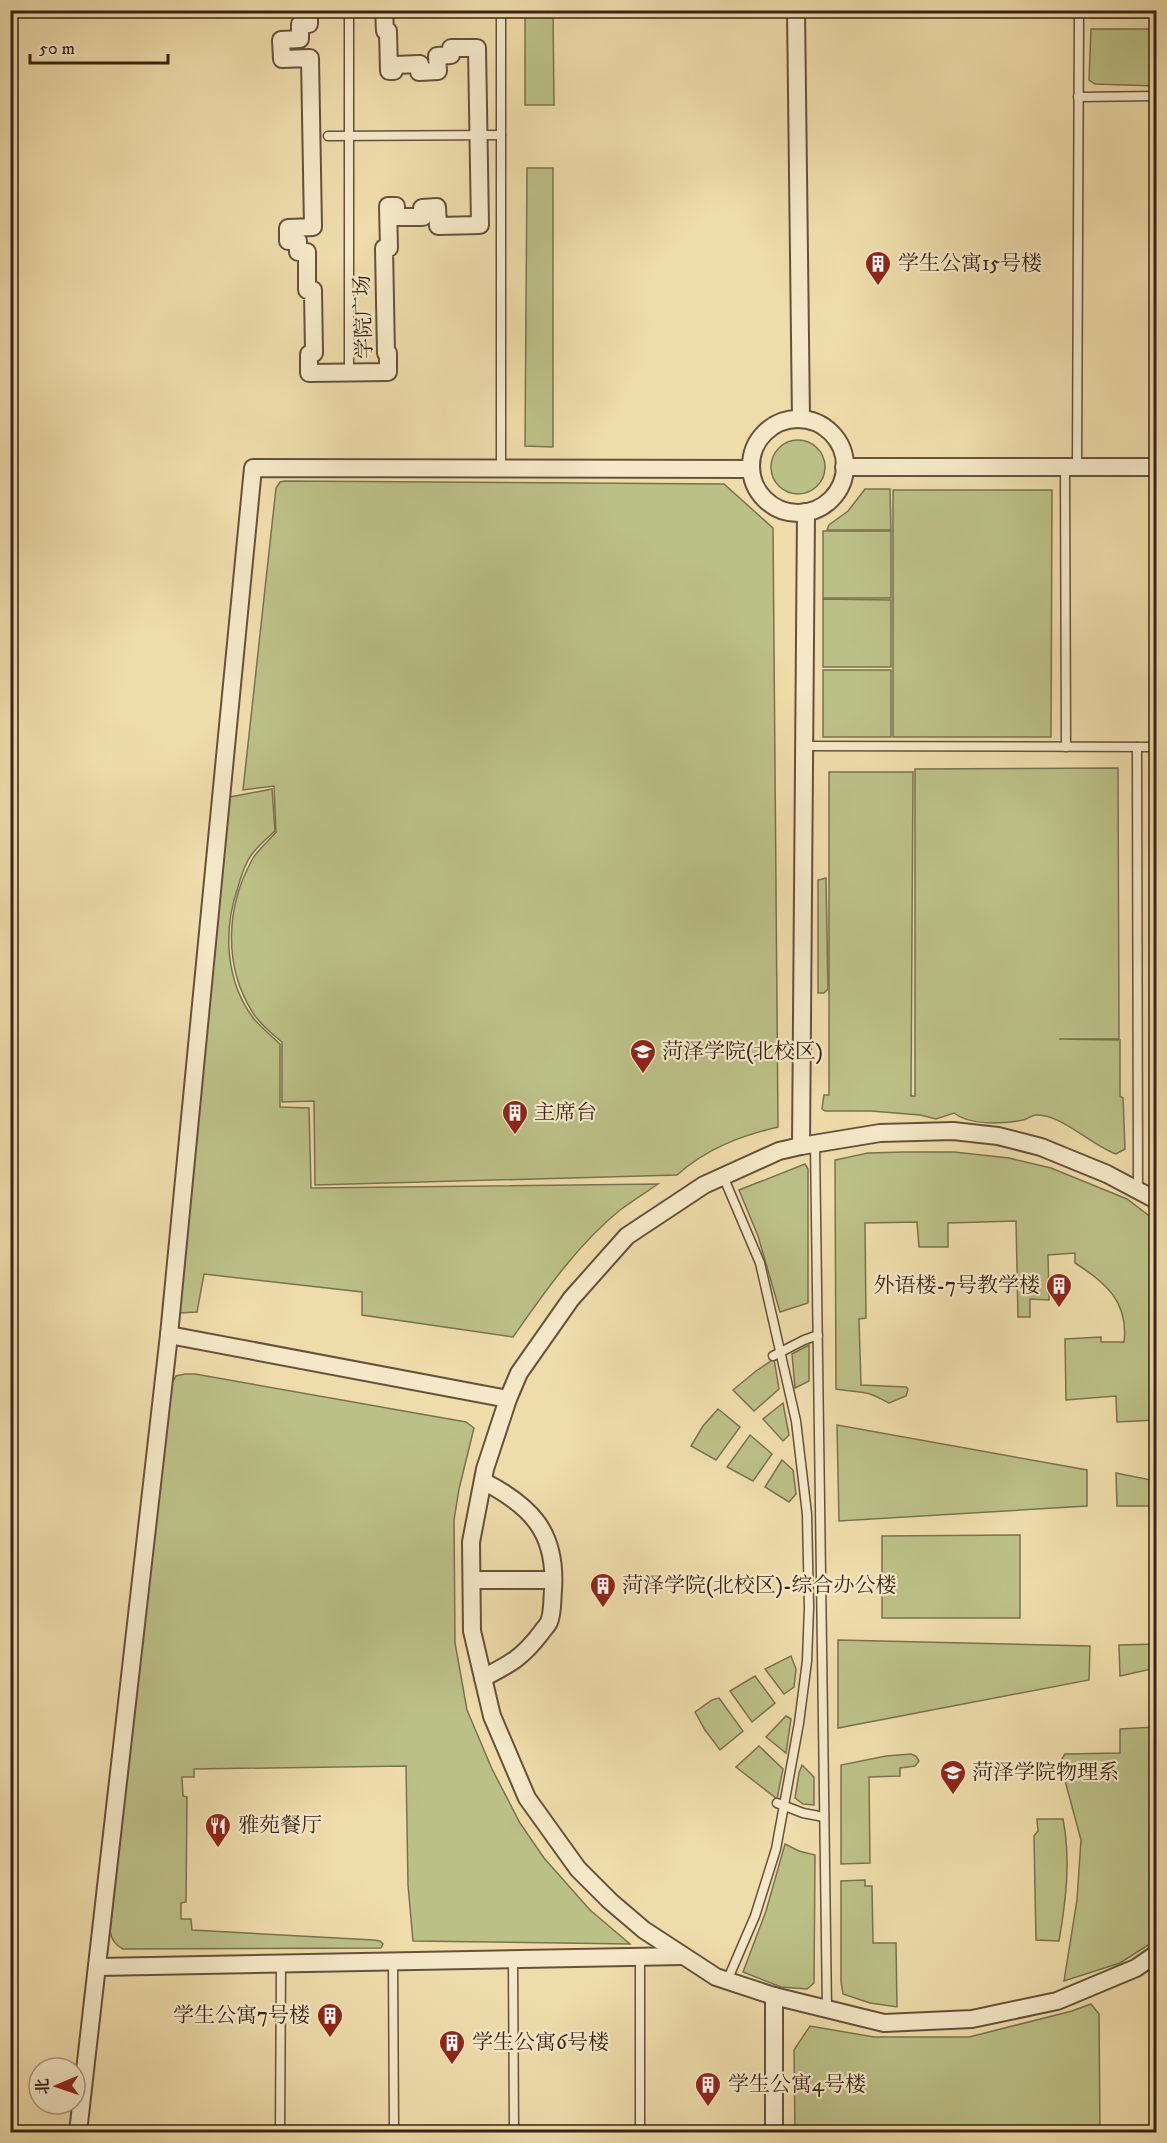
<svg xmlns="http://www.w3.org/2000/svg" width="1167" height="2143" font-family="'IM FELL DW Pica','Noto Serif SC',serif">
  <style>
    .green { fill: #bbc087; stroke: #7a724f; stroke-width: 1.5 }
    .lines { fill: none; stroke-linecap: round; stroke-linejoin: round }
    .lane-casing { stroke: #66513c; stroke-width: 11 }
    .street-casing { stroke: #66513c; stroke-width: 20 }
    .lane { stroke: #f4e8c8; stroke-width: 8 }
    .street { stroke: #f4e8c8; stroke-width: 16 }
    .labels { text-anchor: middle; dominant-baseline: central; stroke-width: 4.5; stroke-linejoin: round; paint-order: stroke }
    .poi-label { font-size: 21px; fill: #392317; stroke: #f4e8c8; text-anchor: start }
    .street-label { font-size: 21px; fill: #392317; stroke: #f4e8c8 }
  </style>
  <rect width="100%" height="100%" fill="#eedcaa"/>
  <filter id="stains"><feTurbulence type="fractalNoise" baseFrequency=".00333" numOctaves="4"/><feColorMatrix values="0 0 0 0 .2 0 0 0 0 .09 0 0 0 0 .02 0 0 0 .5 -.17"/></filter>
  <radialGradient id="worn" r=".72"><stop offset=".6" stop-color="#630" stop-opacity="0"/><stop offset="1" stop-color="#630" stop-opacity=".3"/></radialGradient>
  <!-- green -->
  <g class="green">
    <path d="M525,11H553L554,105H525Z"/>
    <rect x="1090" y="11" width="66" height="7"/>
    <path d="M1091,29H1156V86L1095,84L1089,80Z"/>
    <path d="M527,168H553V447L525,446Z"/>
    <circle cx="798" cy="467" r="27"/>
    <path d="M285,481L724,484L773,528L778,1127C740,1136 706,1149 677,1175L315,1185L314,1101L282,1102V1042C272,1034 260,1024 253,1013C223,966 226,907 252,860C258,849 269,841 276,832L274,786L243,790L276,488L280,482Z"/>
    <path d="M865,489H890L891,530H827L829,525L848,511Z"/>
    <path d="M893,490H1052L1051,737H893Z"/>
    <rect x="823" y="531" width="68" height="67"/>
    <path d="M823,599L891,600V667H823Z"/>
    <rect x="823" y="670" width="68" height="67"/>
    <path d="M1118,768L1119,1039H1059L1120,1040V1096L1123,1098L1125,1149L1116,1154C1091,1145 1061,1114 1036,1115C1032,1115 1028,1119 1023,1120C1004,1124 970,1126 954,1113L936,1119L920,1115L871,1111H825L822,1109L824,1095H829V772H913L911,1096H915V769Z"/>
    <path d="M272,789L275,831C267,838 259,845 252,854C245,863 241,876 238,887C223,930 225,981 254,1019C262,1028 271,1036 280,1044V1107L309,1108L311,1188L658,1184C645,1193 632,1201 620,1210C577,1245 544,1293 513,1337L362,1315V1292L204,1274L197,1312L178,1313L184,1233L230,797Z"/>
    <path d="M826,878L828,989L824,993H818V880Z"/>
    <path d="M904,1152H954L1009,1158L1051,1168L1127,1199L1156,1221V1420L1117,1422L1116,1396L1066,1400L1065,1339L1101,1337V1342H1124C1129,1302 1105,1282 1075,1263V1253L1048,1255L1049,1300L1030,1299V1317H1018L1016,1221L948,1223V1247H919L917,1222L865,1223L866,1318L859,1319L861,1385L906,1387L908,1389L906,1396L889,1403C882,1400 874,1394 866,1393C856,1391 846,1391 836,1389L835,1160L868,1153Z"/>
    <path d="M805,1164L808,1169V1303L780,1312L758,1236L739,1190Z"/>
    <path d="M809,1345V1381L795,1388L792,1354Z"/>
    <path d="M774,1359L779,1389L754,1411L733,1390L756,1371Z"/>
    <path d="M185,1374H195L466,1422L474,1428L459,1489L454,1520L455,1643L467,1710L492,1769L520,1823L544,1858L590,1910L630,1944L413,1941L408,1885L406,1766L194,1769V1777H182L183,1796L187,1797L186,1902L181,1903V1919H191L192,1930L374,1940L380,1941L383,1944L381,1948L123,1949C115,1945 112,1940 110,1931L171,1385L176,1376Z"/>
    <path d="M783,1403L789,1435L783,1441L763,1419Z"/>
    <path d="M718,1409L740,1427L716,1460L691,1446L703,1426Z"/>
    <path d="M837,1425L1087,1470V1506L839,1521Z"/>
    <path d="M750,1435L772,1454L753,1481L727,1467Z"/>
    <path d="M782,1460L793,1470L796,1494L789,1502L765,1487Z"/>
    <path d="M1116,1473L1156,1481V1506H1117Z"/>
    <path d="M1020,1535V1618H882V1536Z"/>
    <path d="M838,1640L1090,1646L1089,1680L838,1728Z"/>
    <path d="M1156,1644V1668L1120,1676L1119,1645Z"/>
    <path d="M791,1656L796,1669L794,1687L784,1694L765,1669Z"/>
    <path d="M755,1676L775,1703L752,1722L730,1691Z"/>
    <path d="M719,1698L743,1731L720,1750L705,1730L695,1712L712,1700Z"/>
    <path d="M786,1716L791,1719L786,1753L766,1737Z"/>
    <path d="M1156,1727V1940L1120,1963L1064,1981L1077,1900L1081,1840L1060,1762L1065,1754L1120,1753V1729Z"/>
    <path d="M759,1746L783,1769L777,1799L736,1767Z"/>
    <path d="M911,1754L916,1756L919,1761L915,1766L900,1768V1776L869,1777L870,1863L841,1864V1765L886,1756Z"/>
    <path d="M802,1765L814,1777V1805L803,1804L795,1798L799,1773Z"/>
    <path d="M1037,1819H1063C1071,1860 1066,1900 1059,1941L1036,1940L1034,1836L1038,1831Z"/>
    <path d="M785,1844L799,1851L815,1855L814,1983L807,1989L781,1987L743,1972L766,1911Z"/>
    <path d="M865,1880V1886H872L873,1943H896L897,2007L870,2003L843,1994L841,1982V1881Z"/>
    <path d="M1091,2004L1099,2014L1100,2132H795L794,2050L810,2026L874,2037H969L1072,2011Z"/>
  </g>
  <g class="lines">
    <defs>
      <g id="lane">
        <path d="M349,10V373"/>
        <path d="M1078,97L1156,96"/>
        <path d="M328,136L501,135"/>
        <path d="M1065,467L1066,747"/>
        <path d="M1077,467L1079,10"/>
        <path d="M501,468V10"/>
        <path d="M804,746L1156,747"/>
        <path d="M1137,747L1138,1190"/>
        <path d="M815,1144L827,2010"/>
        <path d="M723,1176L760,1263L796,1421L807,1514L809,1607L807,1661L799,1723L776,1849L755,1916L727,1981"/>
        <path d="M773,1356L804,1340L818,1335"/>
        <path d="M777,1803L803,1813L824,1817"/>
        <path d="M513,1959L514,2132"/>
        <path d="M393,1961L394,2132"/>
        <path d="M280,2132L281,1963"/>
        <path d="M640,2132V1957"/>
      </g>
      <g id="street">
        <path d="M309,10V24H300V39L281,40L282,59L310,58L313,227L288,228V241H298V252H307V290H313L314,353L309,354V373L388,372V353H386L384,248H389L388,206H396V217H423L422,208L437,207L438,226L480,225L477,48H451V55L437,56L438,71L419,72L420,64L394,65V71H389L388,31H385L384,10"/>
        <path d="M796,10L801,419"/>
        <circle cx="798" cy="466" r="47"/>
        <path d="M844,467H1156"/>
        <path d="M801,1146L806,512"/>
        <path d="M1156,1200L1107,1174L1041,1147L998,1136L953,1131L880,1133L801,1146L779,1151L704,1185L627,1236L571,1299L519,1373L508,1399L485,1469L471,1542L472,1631L492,1716L527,1798L578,1869L610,1901L644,1930L716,1977L774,1996L884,2023L972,2019L1057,2001L1136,1968L1156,1954"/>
        <path d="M508,1399L169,1335L253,468L751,469"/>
        <path d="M472,1580H553"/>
        <path d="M483,1678C510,1664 522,1658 541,1633C543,1630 547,1626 549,1622C553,1613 552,1599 553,1590C557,1532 531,1506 483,1481"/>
        <path d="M98,1967L683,1956"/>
        <path d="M774,1996V2132"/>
        <path d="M78,2132L169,1335"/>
      </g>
    </defs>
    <!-- lane casing -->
    <use href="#lane" class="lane-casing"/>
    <!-- street casing -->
    <use href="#street" class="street-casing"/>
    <!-- lane -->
    <use href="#lane" class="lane"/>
    <!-- street -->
    <use href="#street" class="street"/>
  </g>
  <!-- icons -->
  <defs>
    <symbol id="building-pin" viewBox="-11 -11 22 30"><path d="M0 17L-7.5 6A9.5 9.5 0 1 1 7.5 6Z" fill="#8f2418" stroke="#f4e8c8"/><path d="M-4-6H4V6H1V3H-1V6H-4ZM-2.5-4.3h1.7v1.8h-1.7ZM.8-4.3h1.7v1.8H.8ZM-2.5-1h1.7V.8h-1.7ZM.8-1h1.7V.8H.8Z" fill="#fff"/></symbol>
    <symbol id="university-pin" viewBox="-11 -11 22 30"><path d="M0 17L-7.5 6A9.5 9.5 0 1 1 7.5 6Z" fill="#8f2418" stroke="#f4e8c8"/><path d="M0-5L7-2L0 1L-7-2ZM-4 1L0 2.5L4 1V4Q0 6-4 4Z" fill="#fff"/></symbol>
    <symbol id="restaurant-pin" viewBox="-11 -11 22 30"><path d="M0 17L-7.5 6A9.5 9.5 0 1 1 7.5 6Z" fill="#8f2418" stroke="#f4e8c8"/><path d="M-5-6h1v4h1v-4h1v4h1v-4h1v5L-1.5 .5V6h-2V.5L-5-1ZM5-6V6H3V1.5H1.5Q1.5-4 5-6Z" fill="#fff"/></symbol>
  </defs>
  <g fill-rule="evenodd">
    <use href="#building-pin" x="863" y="249" width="30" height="40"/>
    <use href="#university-pin" x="628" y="1037" width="30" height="40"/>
    <use href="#building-pin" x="500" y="1098" width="30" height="40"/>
    <use href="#building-pin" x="1044" y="1271" width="30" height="40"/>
    <use href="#building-pin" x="588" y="1571" width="30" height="40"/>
    <use href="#university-pin" x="938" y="1758" width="30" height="40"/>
    <use href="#restaurant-pin" x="203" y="1811" width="30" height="40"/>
    <use href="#building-pin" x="315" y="2001" width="30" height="40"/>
    <use href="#building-pin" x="437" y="2028" width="30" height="40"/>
    <use href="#building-pin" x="693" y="2070" width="30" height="40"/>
  </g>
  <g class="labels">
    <!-- poi labels -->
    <g class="poi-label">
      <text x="898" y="264">学生公寓15号楼</text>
      <text x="662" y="1052">菏泽学院(北校区)</text>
      <text x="534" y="1113">主席台</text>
      <text x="1040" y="1286" text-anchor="end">外语楼-7号教学楼</text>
      <text x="622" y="1586">菏泽学院(北校区)-综合办公楼</text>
      <text x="972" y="1773">菏泽学院物理系</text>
      <text x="238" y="1826">雅苑餐厅</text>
      <text x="310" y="2016" text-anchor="end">学生公寓7号楼</text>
      <text x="472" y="2043">学生公寓6号楼</text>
      <text x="728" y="2085">学生公寓4号楼</text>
    </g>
    <!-- street labels -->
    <g class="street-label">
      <text transform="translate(364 317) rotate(-92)">学院广场</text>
    </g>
  </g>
  <!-- margin -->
  <rect width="1167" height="2143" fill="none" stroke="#eedcaa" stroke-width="36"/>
  <rect x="12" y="12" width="1143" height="2119" fill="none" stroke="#392317" stroke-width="3"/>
  <rect x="18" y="18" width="1131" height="2107" fill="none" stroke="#392317" stroke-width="1.5"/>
  <!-- north arrow -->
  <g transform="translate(57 2086) rotate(268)"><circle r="28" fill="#f4e8c8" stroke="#a99981" stroke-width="1.5"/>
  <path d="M0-4.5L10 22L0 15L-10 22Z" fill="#8f2418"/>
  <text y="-9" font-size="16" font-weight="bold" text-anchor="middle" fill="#392317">北</text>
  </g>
  <!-- scale -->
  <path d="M30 54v9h138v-9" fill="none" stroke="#392317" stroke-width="3"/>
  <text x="39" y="54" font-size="18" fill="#392317" stroke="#f4e8c8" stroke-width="4.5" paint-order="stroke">50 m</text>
  <rect width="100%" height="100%" filter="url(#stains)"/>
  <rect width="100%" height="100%" fill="url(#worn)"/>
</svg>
